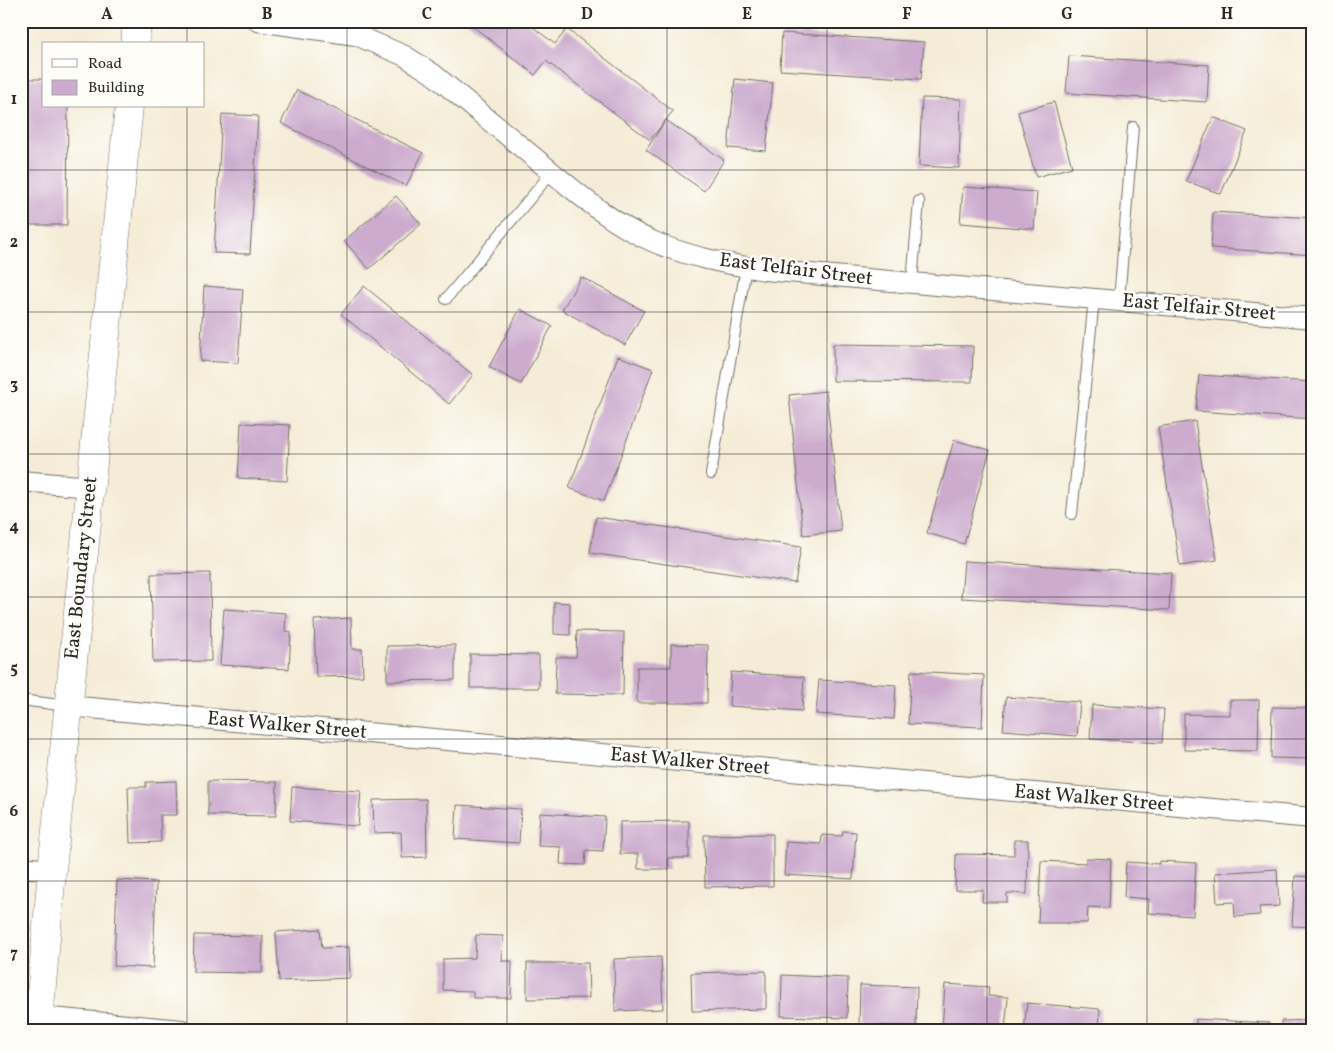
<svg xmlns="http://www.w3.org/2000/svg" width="1334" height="1051" font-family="Vollkorn,serif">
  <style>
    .building { fill: #ccabce }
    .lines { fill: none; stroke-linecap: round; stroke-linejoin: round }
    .lane-casing { stroke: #726f67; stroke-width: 12 }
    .street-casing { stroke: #726f67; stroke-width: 22 }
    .secondary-casing { stroke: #726f67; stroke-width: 29 }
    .lane { stroke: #fff; stroke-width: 10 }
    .street { stroke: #fff; stroke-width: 20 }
    .secondary { stroke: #fff; stroke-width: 28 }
    .grid { fill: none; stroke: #2b2b2b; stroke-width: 1; stroke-opacity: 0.55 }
    .labels { text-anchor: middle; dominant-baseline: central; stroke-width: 5; stroke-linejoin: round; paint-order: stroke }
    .street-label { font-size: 20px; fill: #2b2b2b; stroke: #fdfcf7 }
    .neatline { fill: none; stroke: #2b2b2b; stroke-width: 2 }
    .grid-label { font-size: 16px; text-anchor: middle; font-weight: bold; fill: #2b2b2b }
  </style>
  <rect width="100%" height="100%" fill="#fdfcf7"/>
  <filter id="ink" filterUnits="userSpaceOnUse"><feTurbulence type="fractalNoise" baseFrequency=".02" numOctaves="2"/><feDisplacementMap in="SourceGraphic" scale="10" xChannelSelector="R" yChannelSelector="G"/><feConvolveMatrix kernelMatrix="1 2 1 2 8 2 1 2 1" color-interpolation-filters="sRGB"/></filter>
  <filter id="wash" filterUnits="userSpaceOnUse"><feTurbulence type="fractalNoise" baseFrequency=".0096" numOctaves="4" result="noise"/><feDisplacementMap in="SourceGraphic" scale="20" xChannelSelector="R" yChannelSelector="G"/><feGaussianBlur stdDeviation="1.12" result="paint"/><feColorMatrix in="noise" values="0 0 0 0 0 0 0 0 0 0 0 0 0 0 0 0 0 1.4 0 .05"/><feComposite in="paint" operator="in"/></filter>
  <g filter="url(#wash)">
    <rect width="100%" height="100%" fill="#f5ecd7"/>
    <g id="blocks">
      <!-- building -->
      <g class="building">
        <path d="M466,21H525L555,44L567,29L673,111L650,140L546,61L535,75Z"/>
        <path d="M782,33L924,42L921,79L780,70Z"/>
        <path d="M1069,56L1209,65L1207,102L1066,93Z"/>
        <path d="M21,79H44V106H68L67,225H21Z"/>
        <path d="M735,79L773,83L766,151L728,148Z"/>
        <path d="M297,90L423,153L406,186L281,123Z"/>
        <path d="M922,98L961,99L959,168L919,166Z"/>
        <path d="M1054,102L1072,167L1036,177L1018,112Z"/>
        <path d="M222,114L258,116L250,254L214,253Z"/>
        <path d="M1213,117L1247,131L1221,194L1186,181Z"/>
        <path d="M666,120L724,160L704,191L646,150Z"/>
        <path d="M963,187L1037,192L1034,229L960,223Z"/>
        <path d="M396,196L421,224L369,269L344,241Z"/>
        <path d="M1213,212L1313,218V255L1211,248Z"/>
        <path d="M581,277L644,311L625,345L562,310Z"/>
        <path d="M204,286L243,289L238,363L200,361Z"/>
        <path d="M364,286L473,375L449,404L341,314Z"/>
        <path d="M520,309L552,326L521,384L489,367Z"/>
        <path d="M833,344L973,346L972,382L833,381Z"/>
        <path d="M618,356L653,369L604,501L569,488Z"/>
        <path d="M1199,375L1313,382V419L1196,411Z"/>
        <path d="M826,391L841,531L803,535L789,395Z"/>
        <path d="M1195,421L1217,560L1180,566L1158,427Z"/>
        <path d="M241,423L290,425L287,481L238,478Z"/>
        <path d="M954,440L990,450L964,544L927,533Z"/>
        <path d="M596,517L801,547L795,583L590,553Z"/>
        <path d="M964,561L1171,573L1169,610L961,598Z"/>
        <path d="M210,573L211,661L153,662L151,574Z"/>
        <path d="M554,602L570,603V635L554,634Z"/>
        <path d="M224,609L286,613L285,631L291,632L289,669L220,665Z"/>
        <path d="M351,618L352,649H362L363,676L316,677L314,620Z"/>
        <path d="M577,631L624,632L623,695L555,694L556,657H576Z"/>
        <path d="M671,644L708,645L707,703H637V667H671Z"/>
        <path d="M455,645V680L387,681V646Z"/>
        <path d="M470,654L539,655V688H470Z"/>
        <path d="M911,671L984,675L982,727L908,724Z"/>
        <path d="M731,672L804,677L802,711L729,706Z"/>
        <path d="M819,680L896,685L894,719L816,714Z"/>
        <path d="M1311,690H1313V759L1271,758L1272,707L1310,708Z"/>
        <path d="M1006,697L1080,702L1077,736L1003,730Z"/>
        <path d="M1230,700H1259L1258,751L1184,750V714L1230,715Z"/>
        <path d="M1092,705L1164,709L1162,743L1090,739Z"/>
        <path d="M176,781L177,815H160L161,842L130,843L128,787H146V782Z"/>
        <path d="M208,781L277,782L276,816L208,815Z"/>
        <path d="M292,787L361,791L358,826L290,821Z"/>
        <path d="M426,799L427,857L402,858L401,832L374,833L373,800Z"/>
        <path d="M457,805L521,809L519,843L455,839Z"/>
        <path d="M540,813L605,817L603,851L586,850L585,865L560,864L561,847L538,846Z"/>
        <path d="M689,821V858H668L669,869H638V854H620V822Z"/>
        <path d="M843,831L856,832L853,879L784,875L786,842L821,844L822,835L842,836Z"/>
        <path d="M773,834V886L705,887L704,835Z"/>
        <path d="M1014,840H1028L1027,894L1007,893V902H982L983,890H955L956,854L1014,855Z"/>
        <path d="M1086,858L1111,859L1109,908L1088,907L1087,923H1038L1041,861L1086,863Z"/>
        <path d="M1159,861L1196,863L1193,916L1148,913L1149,899L1124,897L1126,862L1159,864Z"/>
        <path d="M1277,869L1279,906L1259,907L1260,915L1235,917L1234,902L1217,903L1215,873Z"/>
        <path d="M1295,876L1313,877V927L1292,926Z"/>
        <path d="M117,880L156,882L153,968L114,966Z"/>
        <path d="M320,929L322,948L349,947L350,978L279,981L276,932Z"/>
        <path d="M194,935L263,936L262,973L193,972Z"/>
        <path d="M476,935L503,936L502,961H512L511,998H473V991L443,990V959L475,958Z"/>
        <path d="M661,957L663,1009L615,1011L614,959Z"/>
        <path d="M527,963H588L589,998L527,999Z"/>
        <path d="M766,971V1009L692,1011L691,973Z"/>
        <path d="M782,975L848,978L847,1018L781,1016Z"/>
        <path d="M945,984L989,987L988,996L1008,997L1005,1030H942Z"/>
        <path d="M860,985L917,987L916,1026L859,1025Z"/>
        <path d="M1027,1003L1100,1009L1099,1030H1024Z"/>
        <path d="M1196,1019L1269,1023L1268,1030H1196Z"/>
        <path d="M1313,1020V1030H1281V1021Z"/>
      </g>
    </g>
  </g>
  <g filter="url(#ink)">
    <use href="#blocks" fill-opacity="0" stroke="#726f67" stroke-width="1"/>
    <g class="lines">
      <defs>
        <g id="lane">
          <path d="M912,282L919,201"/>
          <path d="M446,299L552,172"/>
          <path d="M1119,301L1133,127"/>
          <path d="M711,474L746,267"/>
          <path d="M1072,514L1094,299"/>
          <path d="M21,700L67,706"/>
        </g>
        <g id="street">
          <path d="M258,21L356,35L405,56L433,74C469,104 506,134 542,164C577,193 612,224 654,242C689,257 727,264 765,270L1313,318"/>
          <path d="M21,481L91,487"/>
          <path d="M68,706L1313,818"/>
          <path d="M21,867L52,870"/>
          <path d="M40,1017L182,1030"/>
        </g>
        <g id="secondary">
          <path d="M135,44L137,21"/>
          <path d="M38,1030L52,870L129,106"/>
        </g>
      </defs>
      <!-- lane casing -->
      <use href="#lane" class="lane-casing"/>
      <!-- street casing -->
      <use href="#street" class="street-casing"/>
      <!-- secondary casing -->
      <use href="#secondary" class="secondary-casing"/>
      <!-- lane -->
      <use href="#lane" class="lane"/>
      <!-- street -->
      <use href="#street" class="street"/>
      <!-- secondary -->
      <use href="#secondary" class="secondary"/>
    </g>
  </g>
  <!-- grid -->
  <path class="grid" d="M187,21V44M347,21V1030M507,21V1030M667,21V1030M827,21V1030M987,21V1030M1147,21V1030M187,106V1030M21,170H1313M21,312H1313M21,454H1313M21,597H1313M21,739H1313M21,881H1313"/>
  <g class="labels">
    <!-- street labels -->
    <g class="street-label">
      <text transform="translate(796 270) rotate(7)">East Telfair Street</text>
      <text transform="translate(1199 308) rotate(5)">East Telfair Street</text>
      <text transform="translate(82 568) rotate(-84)">East Boundary Street</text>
      <text transform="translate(287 726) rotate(5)">East Walker Street</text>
      <text transform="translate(690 762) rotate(5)">East Walker Street</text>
      <text transform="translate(1094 799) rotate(5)">East Walker Street</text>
    </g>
  </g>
  <!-- margin -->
  <rect width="1334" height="1051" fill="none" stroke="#fdfcf7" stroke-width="55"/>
  <!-- legend -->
  <rect x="42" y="42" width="162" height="65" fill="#fdfcf7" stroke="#a9a8a5"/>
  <rect x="52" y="59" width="25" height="8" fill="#ffffff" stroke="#a9a8a5"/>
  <text x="88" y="68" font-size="15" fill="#2b2b2b">Road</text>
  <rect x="52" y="80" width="25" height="15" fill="#ccabce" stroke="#a9a8a5"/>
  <text x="88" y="92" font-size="15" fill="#2b2b2b">Building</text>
  <rect x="28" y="28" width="1278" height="996" class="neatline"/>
  <g class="grid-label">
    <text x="107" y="19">A</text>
    <text x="267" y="19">B</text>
    <text x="427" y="19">C</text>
    <text x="587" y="19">D</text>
    <text x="747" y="19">E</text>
    <text x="907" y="19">F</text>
    <text x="1067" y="19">G</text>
    <text x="1227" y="19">H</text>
    <text x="14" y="104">1</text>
    <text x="14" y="247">2</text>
    <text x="14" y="389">3</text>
    <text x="14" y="531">4</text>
    <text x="14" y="673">5</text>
    <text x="14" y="816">6</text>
    <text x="14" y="958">7</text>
  </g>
</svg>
